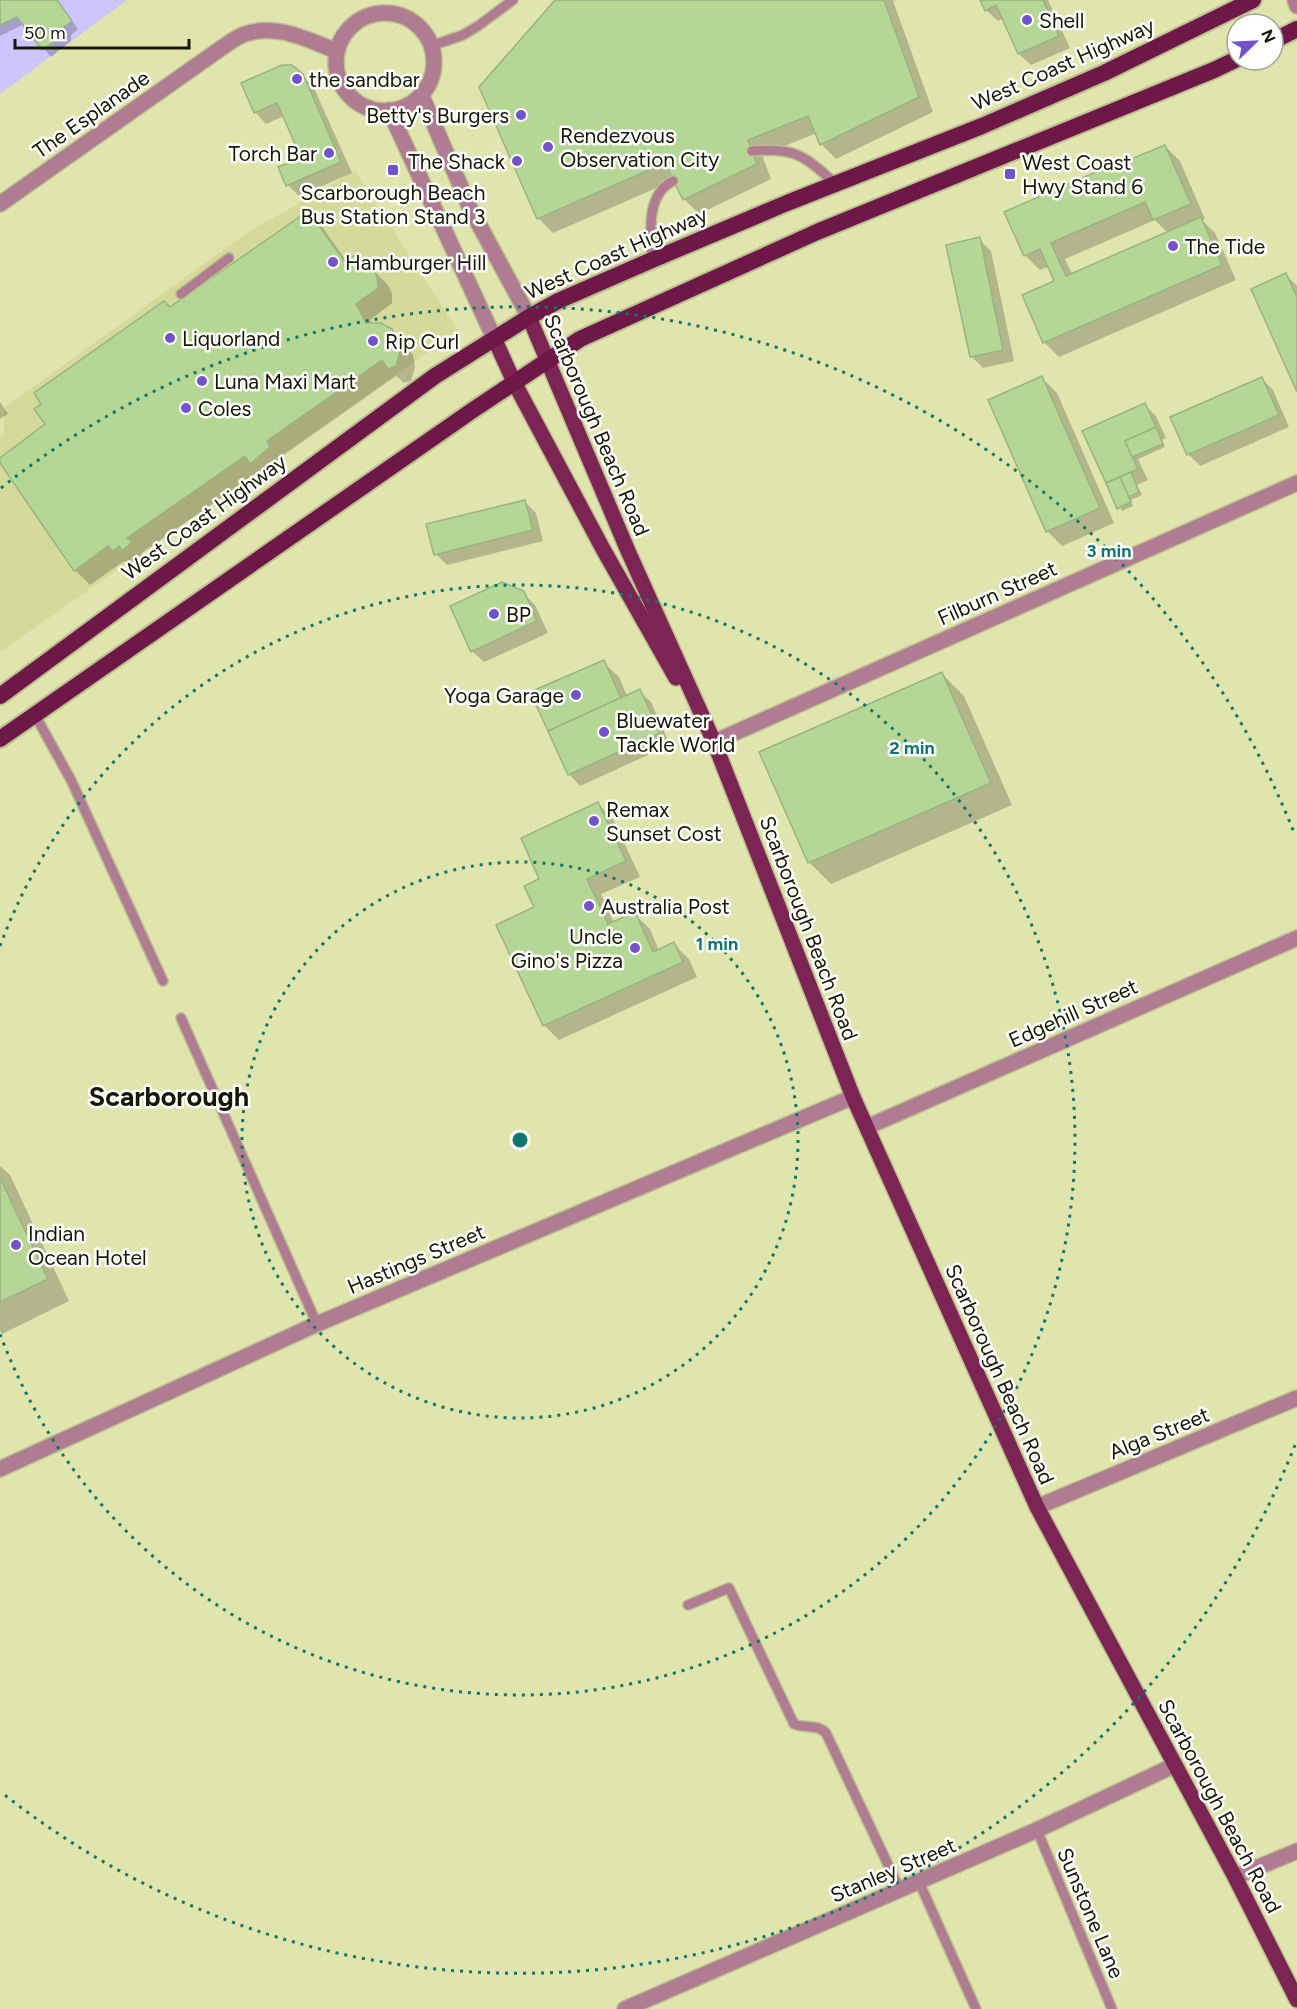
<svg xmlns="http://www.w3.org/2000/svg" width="1297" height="2009" font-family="Figtree,sans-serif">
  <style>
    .built { fill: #d5d99a }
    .green { fill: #cdc6fc }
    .shadow { fill: #0003; fill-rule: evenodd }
    .building { fill: #b4d796; stroke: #99b383; stroke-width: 1.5 }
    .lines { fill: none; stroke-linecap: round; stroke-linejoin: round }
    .service-casing { stroke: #bcbf8f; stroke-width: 12 }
    .minor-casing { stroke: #bcbf8f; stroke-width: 18 }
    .primary-casing { stroke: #bcbf8f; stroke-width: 18 }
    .trunk-casing { stroke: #bcbf8f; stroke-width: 20 }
    .service { stroke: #af7c92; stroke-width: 9 }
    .minor { stroke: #af7c92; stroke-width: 15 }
    .primary { stroke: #7c2453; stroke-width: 15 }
    .trunk { stroke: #6e1848; stroke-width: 16 }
    .ring { fill: none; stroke: #0f766e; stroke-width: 3; stroke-dasharray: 3 6 }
    .poi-dot { fill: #7353cc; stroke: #fff; stroke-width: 2 }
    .labels { text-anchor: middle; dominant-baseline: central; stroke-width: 5; stroke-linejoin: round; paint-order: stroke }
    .poi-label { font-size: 21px; fill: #171804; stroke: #fff; text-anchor: start }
    .street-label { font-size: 21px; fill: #171804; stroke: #fff }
    .district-label { font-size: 27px; font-weight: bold; fill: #171804; stroke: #fff }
    .centre { fill: #0f766e; stroke: #fff; stroke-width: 3 }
    .ring-label { font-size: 18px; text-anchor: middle; font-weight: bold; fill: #0f766e; stroke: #fff; stroke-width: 5; stroke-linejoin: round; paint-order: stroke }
  </style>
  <rect width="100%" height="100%" fill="#e0e4ad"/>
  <!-- built -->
  <path class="built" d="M355,171L458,331L0,652V437L4,434V408L247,233Z"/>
  <!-- green -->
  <path class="green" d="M0,0H127L0,94Z"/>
  <!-- shadow -->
  <g class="shadow">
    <path d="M0,0H57L78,29L71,35V41L51,57L24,24L0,36Z"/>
    <path d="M557,0H896L893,1L933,112L836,159L821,144L817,133L762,155L771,179L699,214L684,199L675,180L553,233L538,218Z"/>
    <path d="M982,0H1048L1070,48L1031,65L1019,54L1004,18L998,21L986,10Z"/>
    <path d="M302,75L314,88L352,173L299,196L288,185L291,163L301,153L284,116L266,124L255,112Z"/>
    <path d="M1165,146L1180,161L1205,219L1202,220L1215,233L1236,280L1059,357L1044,342L1056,281L1050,266L1040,270L1025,255L1130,162ZM1155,220L1168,233L1072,274L1065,259Z"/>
    <path d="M308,213L323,228L347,262L372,269L388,285L392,294V303L370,320L373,324L391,330L413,355L415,367L411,381L404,383L396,376L281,457L285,463L266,478L260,471L142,553L146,558L138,565L134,561L129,565L124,561L90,585L75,570L47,425L170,309Z"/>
    <path d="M979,239L991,251L1014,361L983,368L971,356Z"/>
    <path d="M1286,275L1297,286V389Z"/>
    <path d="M1042,378L1057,393L1114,523L1062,546L1047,531Z"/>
    <path d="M1262,379L1273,390L1289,427L1200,466L1189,455L1172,417Z"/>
    <path d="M0,402L8,414L0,419Z"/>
    <path d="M1145,405L1156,416L1166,438L1162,440L1165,447L1138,459L1148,480L1137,485L1142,495L1131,500L1133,506L1122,511L1107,482Z"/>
    <path d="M525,502L536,513L543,541L447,565L436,554Z"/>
    <path d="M523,593L535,605L548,633L484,662L472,651Z"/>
    <path d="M603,662L619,677L627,696L639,691L651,702L670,745L580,786L569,774Z"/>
    <path d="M942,674L964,696L1012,805L831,884L809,862Z"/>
    <path d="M598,804L613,819L640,877L601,894L614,923L634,914L650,929L659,951L674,944L689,959L697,977L559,1040L544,1025L536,908L541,880Z"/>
    <path d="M0,1166L10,1175L69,1301L2,1334L0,1331Z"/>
  </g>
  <!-- building -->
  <g class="building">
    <path d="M0,0H57L72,21L64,27L65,34L42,50L17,17L0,25Z"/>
    <path d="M555,0H884L919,97L820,145L808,116L748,140L757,164L683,200L665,163L537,219L479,87Z"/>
    <path d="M980,0H1043L1059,36L1018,54L996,5L985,11Z"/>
    <path d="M282,65H292L303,74L341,162L286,186L278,167L289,163L287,158L299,153L277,103L254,113L241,83Z"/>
    <path d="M1165,145L1191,204L1153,220L1145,202L1051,243L1066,276L1201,217L1222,265L1043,343L1022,295L1054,281L1040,249L1024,256L1004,212L1128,158L1129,160Z"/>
    <path d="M308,211L345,262L353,256L365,261L373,268L377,277L378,288L356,304L366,323H381L392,329L398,338L400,351L396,366L388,369L382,360L267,441L270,447L250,464L245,456L127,538L132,542L122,551L119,546L113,551L108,546L74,571L0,463V458L45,424L34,409L41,404L34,393L164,301L170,307Z"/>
    <path d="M980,237L1003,350L970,357L946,245Z"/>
    <path d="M1286,273L1297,297V392L1251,289Z"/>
    <path d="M1042,376L1100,508L1046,532L988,400Z"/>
    <path d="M1262,377L1279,415L1187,455L1170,417Z"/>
    <path d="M1145,403L1156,427L1125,441L1138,469L1106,483L1082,431Z"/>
    <path d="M1156,427L1163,444L1132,457L1125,441Z"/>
    <path d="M1131,472L1139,492L1129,497L1120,477Z"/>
    <path d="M1120,477L1131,502L1117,509L1106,483Z"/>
    <path d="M525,500L533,530L434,555L426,524Z"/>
    <path d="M502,582L524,591L537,621L471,652L450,606Z"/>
    <path d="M604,660L621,698L548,731L530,692Z"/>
    <path d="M942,672L991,783L808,863L759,752Z"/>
    <path d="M640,689L660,733L568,775L548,731Z"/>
    <path d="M598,802L626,861L587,879L608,924L635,912L653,952L674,942L683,962L543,1026L496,925L534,907L524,886L539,879L521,838Z"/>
    <path d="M0,1178L48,1279L0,1302Z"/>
  </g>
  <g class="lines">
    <defs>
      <g id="service">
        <path d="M431,46L463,35L478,26L513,0"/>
        <path d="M752,151C796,147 804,156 836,184"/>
        <path d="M652,260C651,234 645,195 673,181"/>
        <path d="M181,294L229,258"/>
        <path d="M35,715L71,780L163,981"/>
        <path d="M181,1018L317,1324"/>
        <path d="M688,1605L729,1588L794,1724C804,1729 816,1723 826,1733L900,1890"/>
        <path d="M1037,1830L1112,2009"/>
        <path d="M919,1882L976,2009"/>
      </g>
      <g id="minor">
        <path d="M1295,0L1297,6"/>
        <circle cx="385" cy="62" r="49"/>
        <path d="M421,94L470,208L529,317"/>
        <path d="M389,110L494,338"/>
        <path d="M0,204L220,49C228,44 236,37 245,34C278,23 307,40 337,51"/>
        <path d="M714,742L1297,483"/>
        <path d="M867,1127L1297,938"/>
        <path d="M0,1469L317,1324L853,1097"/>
        <path d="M1037,1507L1297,1398"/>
        <path d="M1235,1877L1297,1851"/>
        <path d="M625,2009L1037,1830L1175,1765"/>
      </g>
      <g id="primary">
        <path d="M529,317L628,551L714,742L853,1097L1037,1507L1235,1877L1297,2000"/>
        <path d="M494,338L514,382L603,549L676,678"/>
      </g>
      <g id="trunk">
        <path d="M1273,41L1297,29"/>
        <path d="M0,696L435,376L529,317L558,301L652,260L787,203L982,126L1104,73L1253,0"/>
        <path d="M0,739L473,410L580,339L817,232L1214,70L1237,59"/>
      </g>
    </defs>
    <!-- service casing -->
    <use href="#service" class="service-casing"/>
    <!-- minor casing -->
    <use href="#minor" class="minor-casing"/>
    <!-- primary casing -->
    <use href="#primary" class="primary-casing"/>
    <!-- trunk casing -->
    <use href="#trunk" class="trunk-casing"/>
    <!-- service -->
    <use href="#service" class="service"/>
    <!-- minor -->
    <use href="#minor" class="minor"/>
    <!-- primary -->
    <use href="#primary" class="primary"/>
    <!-- trunk -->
    <use href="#trunk" class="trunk"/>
  </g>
  <!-- distance rings -->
  <g class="ring">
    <circle cx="520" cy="1140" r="278"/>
    <path d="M0 946A555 555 0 1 1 0 1334"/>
    <path d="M1295 1445A833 833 0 0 1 1 1792M1 488A833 833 0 0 1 1295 835"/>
  </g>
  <!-- markers -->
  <g class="poi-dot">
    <circle cx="1027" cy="20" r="6"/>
    <circle cx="297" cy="79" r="6"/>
    <circle cx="521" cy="115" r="6"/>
    <circle cx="548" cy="147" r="6"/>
    <circle cx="329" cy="153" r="6"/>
    <circle cx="517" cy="161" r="6"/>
    <rect x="387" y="164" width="12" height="12" rx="3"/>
    <rect x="1004" y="168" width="12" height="12" rx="3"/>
    <circle cx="1173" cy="246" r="6"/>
    <circle cx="333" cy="262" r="6"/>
    <circle cx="170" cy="338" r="6"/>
    <circle cx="373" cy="341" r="6"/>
    <circle cx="202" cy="381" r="6"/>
    <circle cx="186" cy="408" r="6"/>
    <circle cx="494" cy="614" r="6"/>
    <circle cx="576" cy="695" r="6"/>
    <circle cx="604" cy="732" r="6"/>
    <circle cx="594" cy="821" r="6"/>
    <circle cx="589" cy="906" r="6"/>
    <circle cx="635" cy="948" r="6"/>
    <circle cx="16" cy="1245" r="6"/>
  </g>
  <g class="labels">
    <!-- poi labels -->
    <g class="poi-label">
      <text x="1039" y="20">Shell</text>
      <text x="309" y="79">the sandbar</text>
      <text x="509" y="115" text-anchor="end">Betty's Burgers</text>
      <text x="560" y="135">Rendezvous<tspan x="560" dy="24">Observation City</tspan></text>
      <text x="317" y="153" text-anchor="end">Torch Bar</text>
      <text x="505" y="161" text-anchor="end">The Shack</text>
      <text x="1022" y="162">West Coast<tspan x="1022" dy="24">Hwy Stand 6</tspan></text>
      <text x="393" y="192" text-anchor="middle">Scarborough Beach<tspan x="393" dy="24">Bus Station Stand 3</tspan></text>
      <text x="1185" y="246">The Tide</text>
      <text x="345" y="262">Hamburger Hill</text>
      <text x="182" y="338">Liquorland</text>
      <text x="385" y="341">Rip Curl</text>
      <text x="214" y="381">Luna Maxi Mart</text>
      <text x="198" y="408">Coles</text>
      <text x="506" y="614">BP</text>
      <text x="564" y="695" text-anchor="end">Yoga Garage</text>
      <text x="616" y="720">Bluewater<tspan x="616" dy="24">Tackle World</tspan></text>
      <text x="606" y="809">Remax<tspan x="606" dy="24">Sunset Cost</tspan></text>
      <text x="601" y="906">Australia Post</text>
      <text x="623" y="936" text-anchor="end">Uncle<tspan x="623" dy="24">Gino's Pizza</tspan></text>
      <text x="28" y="1233">Indian<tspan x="28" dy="24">Ocean Hotel</tspan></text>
    </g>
    <!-- street labels -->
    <g class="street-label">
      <text transform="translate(1063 64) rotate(-24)">West Coast Highway</text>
      <text transform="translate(91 114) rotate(-35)">The Esplanade</text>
      <text transform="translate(616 253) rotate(-24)">West Coast Highway</text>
      <text transform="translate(597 425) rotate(67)">Scarborough Beach Road</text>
      <text transform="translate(204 517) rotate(-36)">West Coast Highway</text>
      <text transform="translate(997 593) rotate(-24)">Filburn Street</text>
      <text transform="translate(809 928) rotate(69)">Scarborough Beach Road</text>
      <text transform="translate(1073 1013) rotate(-24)">Edgehill Street</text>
      <text transform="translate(416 1259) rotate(-23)">Hastings Street</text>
      <text transform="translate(1000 1374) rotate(66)">Scarborough Beach Road</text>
      <text transform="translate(1159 1433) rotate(-22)">Alga Street</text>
      <text transform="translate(1220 1806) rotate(62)">Scarborough Beach Road</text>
      <text transform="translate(893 1870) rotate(-23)">Stanley Street</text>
      <text transform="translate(1091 1913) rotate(67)">Sunstone Lane</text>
    </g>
    <!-- district labels -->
    <g class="district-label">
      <text x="169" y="1096">Scarborough</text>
    </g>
  </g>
  <circle cx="520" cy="1140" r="9" class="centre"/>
  <g class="ring-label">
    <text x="1109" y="557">3 min</text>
    <text x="912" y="754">2 min</text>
    <text x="717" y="950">1 min</text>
  </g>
  <!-- north arrow -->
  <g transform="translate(1255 42) rotate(66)"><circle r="28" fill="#ffffff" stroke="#a2a39b" stroke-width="1.5"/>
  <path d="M0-4.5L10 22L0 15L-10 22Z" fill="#7353cc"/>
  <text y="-9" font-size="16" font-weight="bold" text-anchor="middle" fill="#171804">N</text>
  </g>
  <!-- scale -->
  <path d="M15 39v9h174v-9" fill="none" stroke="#171804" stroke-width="3"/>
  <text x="24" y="39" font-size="18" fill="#171804" stroke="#ffffff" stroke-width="4.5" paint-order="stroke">50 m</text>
</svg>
